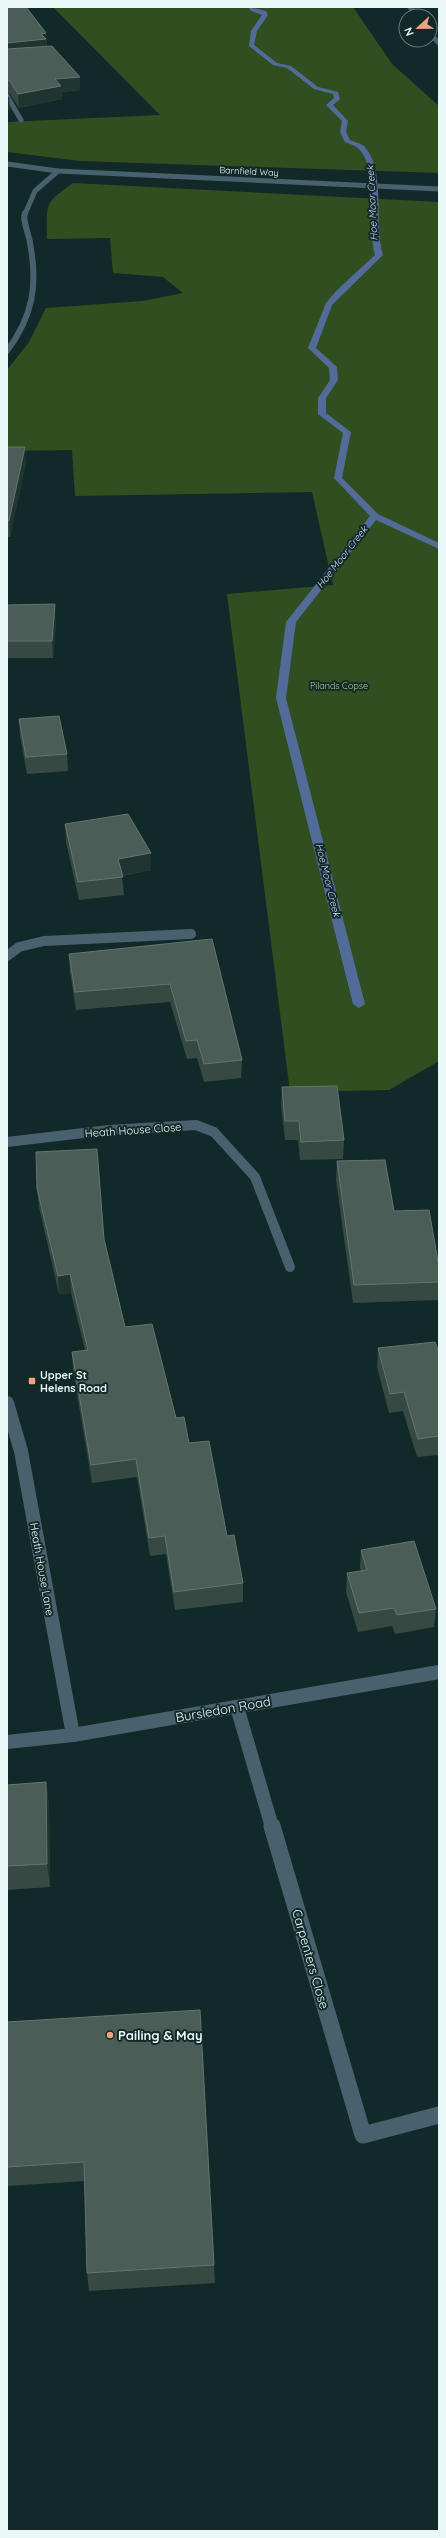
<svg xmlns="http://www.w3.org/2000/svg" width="446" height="2538" font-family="Quicksand,sans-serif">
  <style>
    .green { fill: #314e21 }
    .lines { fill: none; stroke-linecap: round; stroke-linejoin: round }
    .stream { fill: #526b99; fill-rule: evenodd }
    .minor-far4 { stroke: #48616e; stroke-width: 5 }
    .minor-far3 { stroke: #48616e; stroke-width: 6 }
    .minor-far2 { stroke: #48616e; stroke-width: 10 }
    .minor-far1 { stroke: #48616e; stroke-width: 14 }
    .minor { stroke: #48616e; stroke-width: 17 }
    .wall { fill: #364a43 }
    .shaded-wall { fill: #203531 }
    .building { fill: #4a5d56; stroke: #63756f }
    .poi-dot { fill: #f39f82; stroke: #12292a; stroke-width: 1.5 }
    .labels { text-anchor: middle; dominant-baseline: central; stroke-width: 4; stroke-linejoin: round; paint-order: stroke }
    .far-street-label { font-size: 9px; fill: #e9f7f7; stroke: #12292a }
    .far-park-label { font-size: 9px; fill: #a3d38a; stroke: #12292a }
    .far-water-label { font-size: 10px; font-style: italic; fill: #cfdffc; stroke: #12292a }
    .street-label { font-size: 11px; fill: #e9f7f7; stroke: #12292a }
    .poi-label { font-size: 11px; font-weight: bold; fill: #e9f7f7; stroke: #12292a; text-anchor: start }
    .near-street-label { font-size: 13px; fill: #e9f7f7; stroke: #12292a }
    .near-poi-label { font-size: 13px; font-weight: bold; fill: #e9f7f7; stroke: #12292a; text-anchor: start }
  </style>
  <rect width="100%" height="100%" fill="#12292a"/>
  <!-- green -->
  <g class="green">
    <path d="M53,7H353L392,64L439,106V173L80,161L7,152V122L160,115Z"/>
    <path d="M73,183L439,202V1061L389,1090L290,1092L227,594L333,585L312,492L75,496L72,450L7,451V370L29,342L46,308L143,301L183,293L163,277L113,273L110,238L47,239C47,204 43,204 73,183Z"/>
  </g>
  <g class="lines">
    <!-- stream -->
    <path class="stream" d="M248,7L266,11L268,15L257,31L254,45L277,63L291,66L318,87L338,92L340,99L333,105L348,121L346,132L350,140C354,142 360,143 364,146C387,171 373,223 383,255L332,305L316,348L337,367L338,380L326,398V413L351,432L342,478L378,514L439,543V549L376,520L296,622L286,698L365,1004L359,1008L353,1004L276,698L286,622L370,516L334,478L343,433L318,414V398L330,380L329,368L308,348L326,303L337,290L375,255C367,226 379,169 359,149C355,145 349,144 345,142L340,132L342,121L326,105L334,98L333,94L314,89L287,68L273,65L249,46L251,31L262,15L251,11Z"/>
    <!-- minor-far4 -->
    <g class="minor-far4">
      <path d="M410,7L416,16"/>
      <path d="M430,34L439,43"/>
      <path d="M7,96L21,120"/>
      <path d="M7,164L58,171L439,189"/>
      <path d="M25,214L35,191L58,171"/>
    </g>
    <!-- minor-far3 -->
    <path class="minor-far3" d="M7,351C33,316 38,285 30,243C29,234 22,220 25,213"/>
    <!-- minor-far2 -->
    <g class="minor-far2">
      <path d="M7,956L19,947L44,941L191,934"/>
      <path d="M7,1142L109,1130L196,1125L214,1132L255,1177L290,1267"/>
    </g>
    <!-- minor-far1 -->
    <g class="minor-far1">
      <path d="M7,1403L21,1451L73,1735"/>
      <path d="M237,1707L272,1827"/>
      <path d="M7,1742L73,1735L439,1672"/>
    </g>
    <!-- minor -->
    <path class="minor" d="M272,1826L363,2135L439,2115"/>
  </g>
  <!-- wall -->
  <g class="wall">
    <path d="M7,7L46,33L47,46L80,90L62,92V99L19,108L10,94L7,92L10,110H7Z"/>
    <path d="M7,447L26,462L10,537H7Z"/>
    <path d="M7,605L56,621L53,658H7Z"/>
    <path d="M19,719L67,754L68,771L27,774L20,736Z"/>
    <path d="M65,824L151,870L122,876L124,895L79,900L66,842Z"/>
    <path d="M212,939L242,1060L241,1078L204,1082L197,1058L187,1059L170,1002L76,1010L70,972L69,954Z"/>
    <path d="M282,1087L344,1140L343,1159L300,1160L298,1140H285L281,1106Z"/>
    <path d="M337,1161L394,1211L439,1267V1300L353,1303L336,1180Z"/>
    <path d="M37,1188L104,1239L125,1327L189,1443L227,1536L243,1583V1602L175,1610L166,1554L150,1556L137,1477L92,1483L73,1370L72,1352L85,1350L71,1293L59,1294L39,1207Z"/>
    <path d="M378,1348L439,1352V1455L417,1457L403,1411L389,1413L377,1367Z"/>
    <path d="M361,1550L436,1609L434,1627L395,1634L392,1626L358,1632L346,1592L347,1573L361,1571L360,1568Z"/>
    <path d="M46,1782L49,1806L50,1887L7,1890V1785Z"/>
    <path d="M7,2022L214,2265L215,2283L89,2291L87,2273L85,2181L7,2186Z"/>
  </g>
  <!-- shaded-wall -->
  <g class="shaded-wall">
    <path d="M46,33L47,52L7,56V43L41,34Z"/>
    <path d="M80,77V90L62,92V99L19,108L18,94L55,79Z"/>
    <path d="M9,96L10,110H7V97Z"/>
    <path d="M25,447L26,462L10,537L9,521Z"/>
    <path d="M55,604L56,621L53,658L52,641Z"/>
    <path d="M151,853V870L118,876V859Z"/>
    <path d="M70,1274L71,1293L59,1294L58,1276Z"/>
    <path d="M46,1782L49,1806L50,1887L47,1864Z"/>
  </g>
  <!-- building -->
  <g class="building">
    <path d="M7,7H26L46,33L41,34L46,39L7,43Z"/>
    <path d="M52,46L80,77L55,79L61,86L18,94L10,81L7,79V49Z"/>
    <path d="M7,92L9,96L7,97Z"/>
    <path d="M7,447H25L9,521H7Z"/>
    <path d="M55,604L52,641H7V605Z"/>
    <path d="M59,716L67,754L26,757L19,719Z"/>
    <path d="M128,814L151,853L118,859L123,877L78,882L65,824Z"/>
    <path d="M212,939L242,1060L204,1064L197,1040L186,1041L170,984L75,992L69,954Z"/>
    <path d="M337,1086L344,1140L301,1142L299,1121H285L282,1087Z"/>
    <path d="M97,1149L104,1239L125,1327L152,1324L176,1418L184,1417L189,1443L209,1441L227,1536L234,1535L243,1583L174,1592L165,1536L149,1538L136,1459L91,1465L72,1352L88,1350L70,1274L58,1276L37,1188L36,1152Z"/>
    <path d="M385,1160L394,1211L429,1210L439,1267V1282L354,1285L337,1161Z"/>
    <path d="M435,1342L439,1352V1436L418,1439L404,1392L390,1394L378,1348Z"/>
    <path d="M414,1541L436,1609L397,1615L394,1608L359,1613L347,1573L367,1570L361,1550Z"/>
    <path d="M46,1782L47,1864L7,1866V1785Z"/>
    <path d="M200,2010L214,2265L87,2273L84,2162L7,2167V2022Z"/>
  </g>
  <!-- markers -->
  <g class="poi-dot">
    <rect x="28" y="1377" width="8" height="8" rx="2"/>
    <circle cx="110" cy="2035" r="4"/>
  </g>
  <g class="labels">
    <!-- far-street labels -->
    <g class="far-street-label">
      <text transform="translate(249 171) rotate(3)">Barnfield Way</text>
    </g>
    <!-- far-park labels -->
    <g class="far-park-label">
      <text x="339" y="685">Pilands Copse</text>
    </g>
    <!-- far-water labels -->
    <g class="far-water-label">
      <text transform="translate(372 203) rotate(-93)">Hoe Moor Creek</text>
      <text transform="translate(342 557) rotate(-52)">Hoe Moor Creek</text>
      <text transform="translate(328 880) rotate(76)">Hoe Moor Creek</text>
    </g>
    <!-- street labels -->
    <g class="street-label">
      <text transform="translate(133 1130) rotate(-4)">Heath House Close</text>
      <text transform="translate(42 1569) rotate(80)">Heath House Lane</text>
    </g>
    <!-- poi labels -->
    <g class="poi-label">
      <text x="40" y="1375">Upper St<tspan x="40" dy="13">Helens Road</tspan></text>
    </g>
    <!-- near-street labels -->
    <g class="near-street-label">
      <text transform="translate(223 1709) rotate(-10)">Bursledon Road</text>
      <text transform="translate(311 1959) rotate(74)">Carpenters Close</text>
    </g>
    <!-- near-poi labels -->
    <g class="near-poi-label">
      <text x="118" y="2035">Pailing &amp; May</text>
    </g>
  </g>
  <!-- border -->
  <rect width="446" height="2538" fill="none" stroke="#e9f7f7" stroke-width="16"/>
  <!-- north arrow -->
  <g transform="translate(418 28) rotate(248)"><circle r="19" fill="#12292a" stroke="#687b7c"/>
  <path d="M0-3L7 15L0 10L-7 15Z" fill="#f39f82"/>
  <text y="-6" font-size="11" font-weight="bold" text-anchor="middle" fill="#e9f7f7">N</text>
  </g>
</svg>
